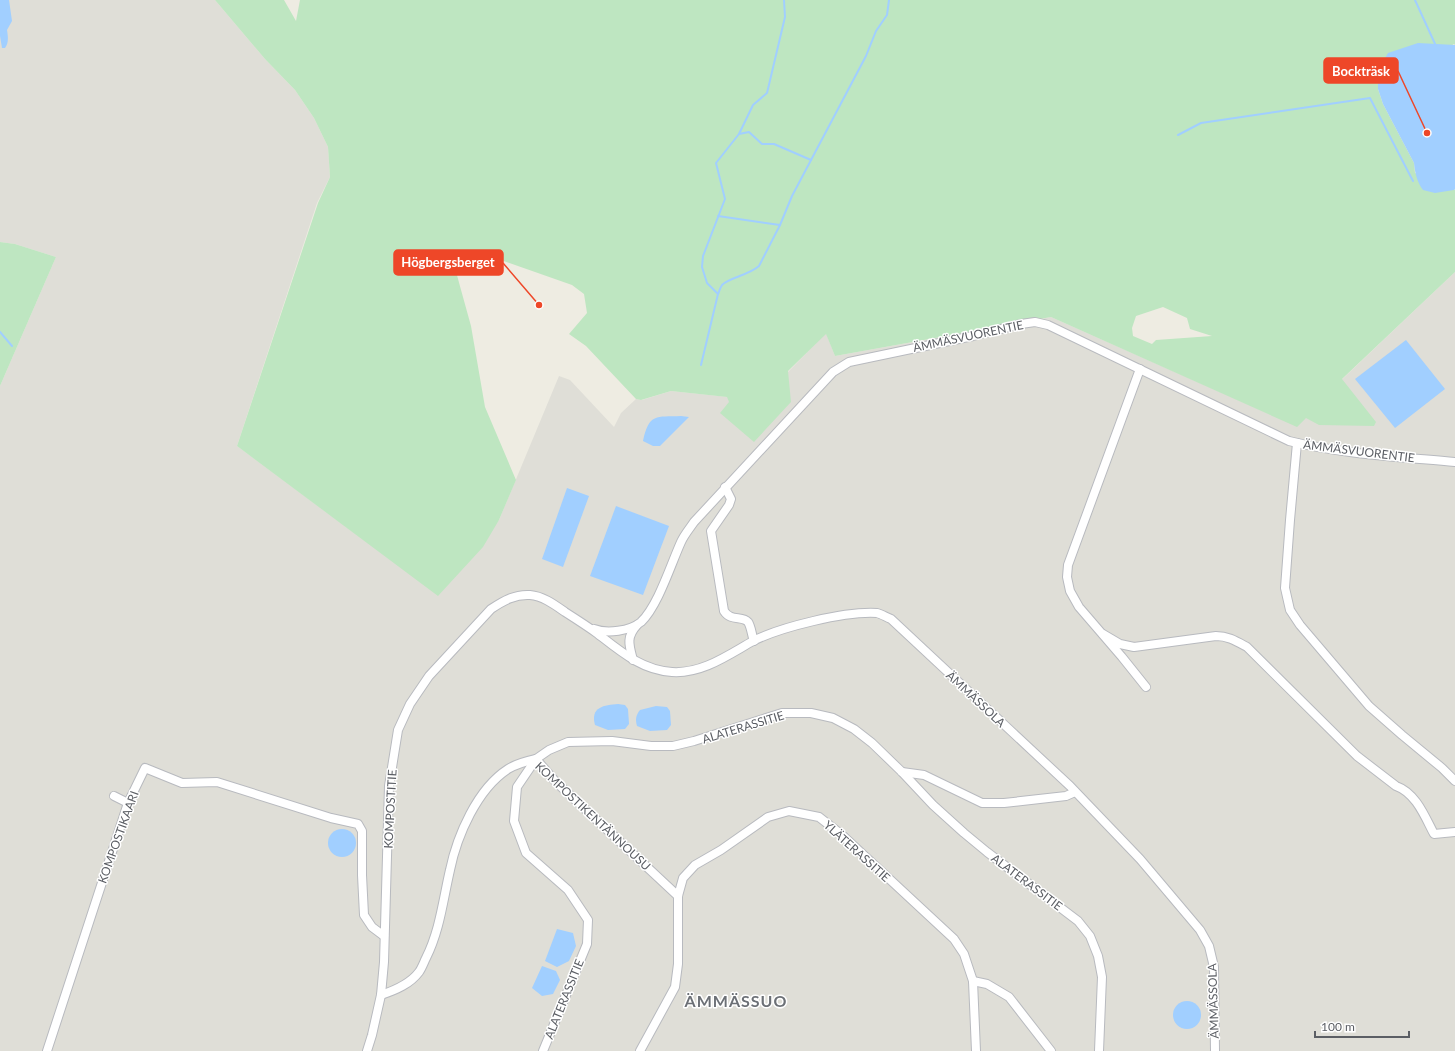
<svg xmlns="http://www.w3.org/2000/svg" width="1455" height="1051" font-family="Lato,sans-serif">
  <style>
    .industrial { fill: #dfded7 }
    .green { fill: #bee6c1; fill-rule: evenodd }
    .water { fill: #a1cfff }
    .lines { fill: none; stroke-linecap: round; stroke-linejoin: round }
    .stream { stroke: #a1cfff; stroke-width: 2 }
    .minor-casing { stroke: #b8babf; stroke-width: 10 }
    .minor { stroke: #fff; stroke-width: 8 }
    .labels { text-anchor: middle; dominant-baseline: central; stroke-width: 3; stroke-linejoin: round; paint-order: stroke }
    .street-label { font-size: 12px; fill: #5b5e64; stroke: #fff }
    .district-label { font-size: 16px; font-weight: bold; letter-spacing: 1px; fill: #6c7076; stroke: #fff }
    .leader { fill: none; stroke: #ee4728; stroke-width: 1.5 }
    .callout-dot { fill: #ee4728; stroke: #fff; stroke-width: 1.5 }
    .callout { fill: #ee4728; stroke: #ee4728; stroke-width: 1.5 }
    .callout-label { font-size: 13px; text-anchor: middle; font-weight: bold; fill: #fff }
  </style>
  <rect width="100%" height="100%" fill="#eeece2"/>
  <!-- industrial -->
  <path class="industrial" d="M0,0H215L265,59L295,90L314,118L328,147L330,177L317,203L237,446L438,595L499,520L559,376L570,380L614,427L621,413L636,399L642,400L671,391L728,397L729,401L788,372L826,333L835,356L1051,317L1297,426L1334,387L1455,272V1051H0V386L56,257L15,244L0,242Z"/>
  <!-- green -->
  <g class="green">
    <path d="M215,0H284L296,21L300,0H1455V45L1454,44L1378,89L1383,104L1414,163L1415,173L1454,190L1455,189V272L1342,379L1376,422L1374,426L1319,425L1306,418L1297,427L1051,317L835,356L826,334L788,371L791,402L754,442L720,413L729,402L727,397L671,391L641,400L636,399L586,346L569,334L587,313L584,294L572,285L481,253L450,250L471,326L485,407L516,480L499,520L483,547L438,596L237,446L318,203L330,177L328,147L314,118L295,90L265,59ZM1163,307L1187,318L1190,329L1212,336L1156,340L1152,344L1133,336L1132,328L1136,316Z"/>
    <path d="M0,242L15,244L56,257L0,386Z"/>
  </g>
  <!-- water -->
  <g class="water">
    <path d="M0,0H9L12,21L7,30C8,36 9,43 5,48H2L0,36Z"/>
    <path d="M1418,43L1455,45V189L1454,190L1435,193L1423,190C1417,182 1415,173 1414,163L1383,104L1378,89V71L1388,53Z"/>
    <path d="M1406,340L1445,389L1395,428L1355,379Z"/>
    <path d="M681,416L689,417L660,446H653L643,441C649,413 656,417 681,416Z"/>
    <path d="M567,488L589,496L563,567L542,559Z"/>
    <path d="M616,506L669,526L643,595L590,576Z"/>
    <path d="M618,704L625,705L628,709L629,724L625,729L608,730L595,725C590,707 604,705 618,704Z"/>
    <path d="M656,706L667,707L670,711L671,725L667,730L650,731L637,726C635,719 636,715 640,710Z"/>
    <circle cx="342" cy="843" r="14"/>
    <path d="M557,929L573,933L576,946L569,961L557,967L545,961Z"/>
    <path d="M542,966L556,971L560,980L553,994L542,996L532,988Z"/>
    <circle cx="1187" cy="1015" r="14"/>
  </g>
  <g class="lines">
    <!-- stream -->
    <g class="stream">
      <path d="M1415,0L1436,46"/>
      <path d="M739,134L749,132L762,144H774L811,160"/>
      <path d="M1178,135L1201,123L1370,98L1413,181"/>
      <path d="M718,216L780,225"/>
      <path d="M718,294L707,283L702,267L703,256L725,199L716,163L739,134L753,105L767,93L785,17L784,0"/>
      <path d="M0,332L12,346"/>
      <path d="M701,365L718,294C719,292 720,288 722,285C728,278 749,275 759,266L780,225L792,196L866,56L876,31L887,15L889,0"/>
    </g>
    <defs>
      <g id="minor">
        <path d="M1140,369L1068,565L1067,577L1070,591L1079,607L1122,657L1146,687"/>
        <path d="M1297,443L1290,520L1285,588L1290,610L1300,625L1369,706L1402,735L1442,768L1455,781"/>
        <path d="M725,487L731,499L729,505L711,531L724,611C731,622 742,615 748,622C751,626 752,636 754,641"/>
        <path d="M594,629C607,634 630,631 641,622C658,606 671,564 681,542C684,535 690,528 694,522L833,372L849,362L973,336L1021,324L1035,322L1048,325L1289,441C1341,454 1401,457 1455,462"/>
        <path d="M1103,634L1120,644L1134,647L1216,636C1228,636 1236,641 1247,647L1357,756L1396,786C1416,793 1425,817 1434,834L1455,832"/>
        <path d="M633,660C629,645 626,637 637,625"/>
        <path d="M902,772L924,775L982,803H1004L1066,796L1075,792"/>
        <path d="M114,796L128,803"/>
        <path d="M973,981L987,984L1009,997L1051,1051"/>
        <path d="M381,995C396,990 410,984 419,972C422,968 424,962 426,958C440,930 443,900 450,870C457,836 477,789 508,769C516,764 527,761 536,759L556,782L678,896"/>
        <path d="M47,1051L128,803L145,768L182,783L217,782L331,818L358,824L362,831V875L364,915L372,927L384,936"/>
        <path d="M367,1051L372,1035L381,995L384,962L389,786L398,730L410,704L429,676L491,609C503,601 515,594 530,595C543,596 555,605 565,612C576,619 587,626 598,634C621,652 642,670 672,672C702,674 728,655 753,641C781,627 845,611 877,613C881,614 886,617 891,619L1070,786L1140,859L1200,930L1209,946L1214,967L1215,1051"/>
        <path d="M543,1051L587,944L588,920L568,890L526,853L514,821L517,787L536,759L549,750L568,742L612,741L651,746H673L694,741L782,713H811L833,718L854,729L872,743L902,772L933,805L964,833L987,852L1078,921L1090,936L1098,956L1102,977L1099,1051"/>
        <path d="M640,1051L675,987L678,964V896L683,878L695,865L721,850L768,817L789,811L819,817L842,835L954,939L964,954L973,981L976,1051"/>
      </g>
    </defs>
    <!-- minor casing -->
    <use href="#minor" class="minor-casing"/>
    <!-- minor -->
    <use href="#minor" class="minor"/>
  </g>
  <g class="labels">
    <!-- street labels -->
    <g class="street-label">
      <text transform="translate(968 336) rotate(-12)">ÄMMÄSVUORENTIE</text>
      <text transform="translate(1359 451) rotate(7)">ÄMMÄSVUORENTIE</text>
      <text transform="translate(976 699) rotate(43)">ÄMMÄSSOLA</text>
      <text transform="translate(743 727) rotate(-17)">ALATERASSITIE</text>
      <text transform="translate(390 809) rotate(-87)">KOMPOSTITIE</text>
      <text transform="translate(593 816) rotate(43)">KOMPOSTIKENTÄNNOUSU</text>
      <text transform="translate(118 837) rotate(-70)">KOMPOSTIKAARI</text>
      <text transform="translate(857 851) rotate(42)">YLÄTERASSITIE</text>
      <text transform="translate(1027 882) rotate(37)">ALATERASSITIE</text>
      <text transform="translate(564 999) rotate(-68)">ALATERASSITIE</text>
      <text transform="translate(1213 1001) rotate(-92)">ÄMMÄSSOLA</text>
    </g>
    <!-- district labels -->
    <g class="district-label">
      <text x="736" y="1000">ÄMMÄSSUO</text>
    </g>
  </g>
  <!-- callouts -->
  <path class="leader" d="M1427 133L1398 71M539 305L503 263"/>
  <g class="callout-dot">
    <circle cx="1427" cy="133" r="4"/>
    <circle cx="539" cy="305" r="4"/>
  </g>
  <g class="callout">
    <rect x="1324" y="58" width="74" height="25" rx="4"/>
    <rect x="394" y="250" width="109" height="25" rx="4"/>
  </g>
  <g class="callout-label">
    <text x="1361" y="76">Bockträsk</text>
    <text x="448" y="267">Högbergsberget</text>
  </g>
  <!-- scale -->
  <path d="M1315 1031v6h94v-6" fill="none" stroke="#5b5e64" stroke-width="2"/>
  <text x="1321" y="1031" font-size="12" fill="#5b5e64" stroke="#ffffff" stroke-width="3" paint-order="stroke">100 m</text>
</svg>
